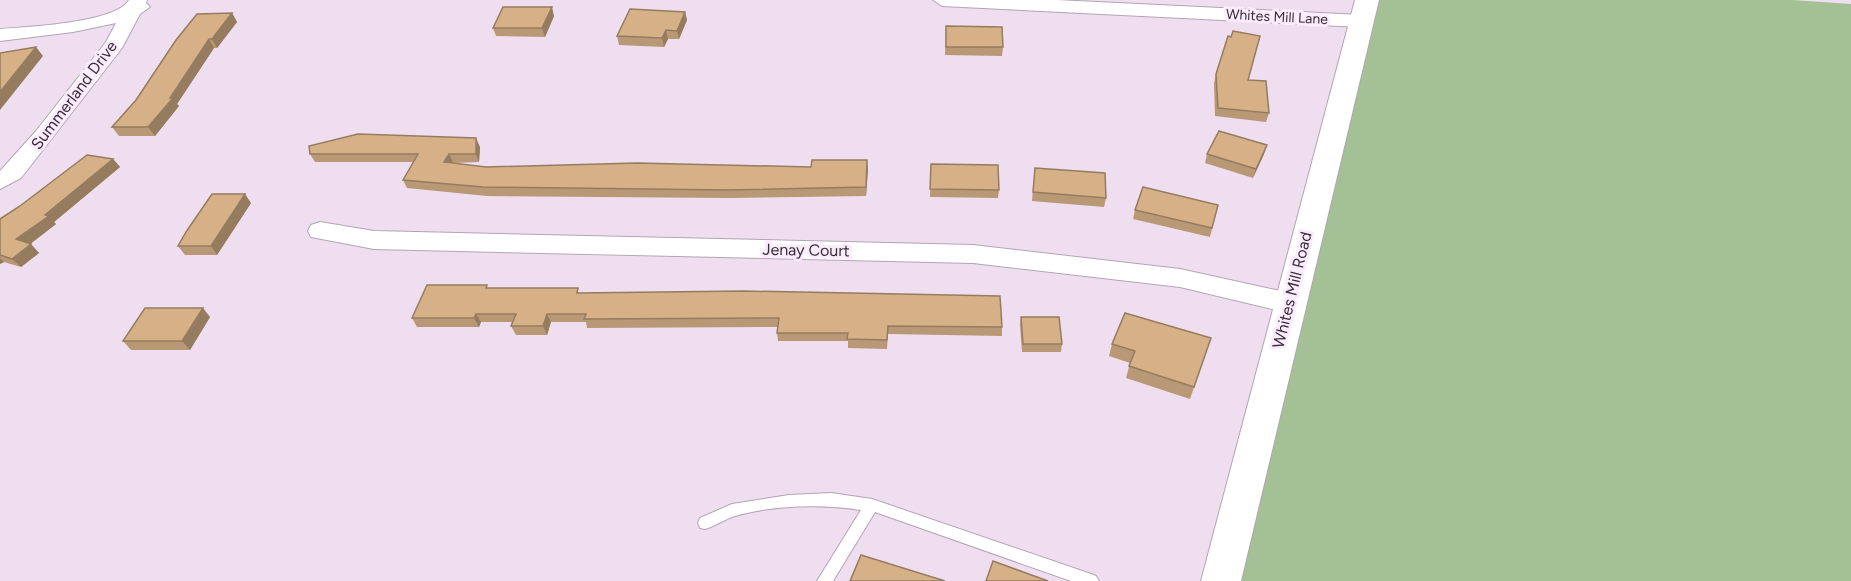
<svg xmlns="http://www.w3.org/2000/svg" width="1851" height="581" font-family="Figtree,sans-serif">
  <style>
    .forest { fill: #a3c194 }
    .lines { fill: none; stroke-linecap: round; stroke-linejoin: round }
    .service-casing { stroke: #b3a4b5; stroke-width: 2 }
    .minor-casing { stroke: #b3a4b5; stroke-width: 2 }
    .tertiary-casing { stroke: #b3a4b5; stroke-width: 2 }
    .service { fill: #fff; fill-rule: evenodd }
    .minor { fill: #fff; fill-rule: evenodd }
    .tertiary { fill: #fff; fill-rule: evenodd }
    .wall { fill: #b89875 }
    .shaded-wall { fill: #967c5f }
    .building { fill: #d6b188; stroke: #967c5f; stroke-width: 1.5 }
    .labels { text-anchor: middle; dominant-baseline: central; stroke-width: 6; stroke-linejoin: round; paint-order: stroke }
    .far-street-label { font-size: 14px; fill: #362f36; stroke: #fcebfe }
    .street-label { font-size: 16px; fill: #362f36; stroke: #fcebfe }
  </style>
  <rect width="100%" height="100%" fill="#eedef0"/>
  <!-- forest -->
  <path class="forest" d="M1358,0H1792L1851,4V581H1230Z"/>
  <g class="lines">
    <defs>
      <path id="service" d="M831,493L872,499L1091,574L1096,576L1099,581H1071L875,512L833,581H817L861,510C821,504 774,505 735,516C725,519 715,526 705,529L700,528L698,523L700,518L732,504L789,495Z"/>
      <g id="minor">
        <path d="M129,0H147L146,3L150,7L140,14L122,48L21,178L0,189V171L36,131L106,42L116,23L73,32L0,41V29C26,27 116,23 129,0Z"/>
        <path d="M933,0H1056L1361,15L1371,21L1361,27L942,6Z"/>
        <path d="M320,222L374,231L973,245L1180,269L1289,293L1298,296L1302,303L1298,310L1289,313L1180,287L973,263L374,249L311,237L308,231L311,225Z"/>
      </g>
      <path id="tertiary" d="M1355,0H1379L1241,581H1201Z"/>
    </defs>
    <!-- service casing -->
    <use href="#service" class="service-casing"/>
    <!-- minor casing -->
    <use href="#minor" class="minor-casing"/>
    <!-- tertiary casing -->
    <use href="#tertiary" class="tertiary-casing"/>
    <!-- service -->
    <use href="#service" class="service"/>
    <!-- minor -->
    <use href="#minor" class="minor"/>
    <!-- tertiary -->
    <use href="#tertiary" class="tertiary"/>
  </g>
  <!-- wall -->
  <g class="wall">
    <path d="M685,12L687,20L679,39H668L664,47L619,45L617,36Z"/>
    <path d="M232,13L237,22L217,48H214L177,104L179,106L155,136H119L112,127Z"/>
    <path d="M554,16L545,37L496,36L493,28Z"/>
    <path d="M946,26L1003,47L1002,56L945,55Z"/>
    <path d="M1216,74L1248,80L1269,113L1266,122L1215,116L1214,83Z"/>
    <path d="M480,147L479,162L453,163L486,167L868,169L866,196L730,198L487,196L407,188L403,180L413,162H315L310,154Z"/>
    <path d="M1207,154H1264L1253,178L1205,163Z"/>
    <path d="M113,159L120,167L54,222L56,224L30,244L39,253L21,267L4,262L0,264V219L20,206Z"/>
    <path d="M931,164L999,190L998,198L930,197Z"/>
    <path d="M1034,177L1106,198L1104,207L1032,201Z"/>
    <path d="M251,203L217,255H185L178,246Z"/>
    <path d="M1218,205L1210,237L1133,219L1135,210Z"/>
    <path d="M489,288L580,293L1002,327V336L888,334L887,349L848,348V341H778L777,333L778,327L587,328L586,322H551L547,335H516L511,326L513,322H481L479,327H417L412,318Z"/>
    <path d="M210,317L190,350H131L123,341Z"/>
    <path d="M1021,317L1062,344L1061,352H1022L1020,325Z"/>
    <path d="M1211,338L1190,399L1126,378L1130,363L1109,356L1112,344Z"/>
  </g>
  <!-- shaded-wall -->
  <g class="shaded-wall">
    <path d="M552,7L554,16L545,37L542,28Z"/>
    <path d="M685,12L687,20L679,39L677,31Z"/>
    <path d="M232,13L237,22L217,48L212,39Z"/>
    <path d="M666,30L668,39L664,47L662,38Z"/>
    <path d="M209,39L214,48L177,104L179,106L155,136L148,127Z"/>
    <path d="M36,47L43,56L0,110V92Z"/>
    <path d="M476,138L480,147L479,162L476,154Z"/>
    <path d="M1267,145L1264,154L1253,178L1256,169Z"/>
    <path d="M449,154L453,162L448,171L444,162Z"/>
    <path d="M113,159L120,167L54,222L56,224L25,248L16,239Z"/>
    <path d="M867,160L868,169L866,196V187Z"/>
    <path d="M245,194L251,203L217,255L211,246Z"/>
    <path d="M31,244L39,253L21,267L12,259Z"/>
    <path d="M0,258L4,262L0,264Z"/>
    <path d="M203,308L210,317L190,350L182,341Z"/>
    <path d="M476,314L481,322L479,327L474,318Z"/>
    <path d="M547,314L551,322L547,335L543,326Z"/>
  </g>
  <!-- building -->
  <g class="building">
    <path d="M503,7H552L542,28H493Z"/>
    <path d="M630,9L685,12L677,31L666,30L662,38L617,36Z"/>
    <path d="M232,13L212,39H209L170,98H173L148,127H112L136,100L176,40L197,14Z"/>
    <path d="M946,26L1002,27L1003,47H946Z"/>
    <path d="M1233,31L1260,36L1248,80L1266,81L1269,113L1218,108L1216,74L1228,36L1231,37Z"/>
    <path d="M36,47L0,92V53Z"/>
    <path d="M1219,131L1267,145L1256,169L1207,154Z"/>
    <path d="M358,134L476,138V154H449L444,162L486,167L637,163L811,167L812,160H867L866,187L728,190L483,187L403,180L418,154H310L309,146Z"/>
    <path d="M87,155L113,159L45,215L49,216L16,239L31,244L12,259L0,255V219L20,206Z"/>
    <path d="M931,164L998,165L999,190L930,189Z"/>
    <path d="M1035,168L1105,173L1106,198L1033,192Z"/>
    <path d="M1143,187L1218,205L1212,228L1135,210Z"/>
    <path d="M212,194H245L211,246H178L186,232Z"/>
    <path d="M427,285H487L486,288H578L577,293L744,291L1000,296L1002,327L888,326L887,340L847,339L848,333H777L779,318L584,319L586,314H547L543,326H511L516,314H476L474,318H412Z"/>
    <path d="M145,308H203L182,341H123Z"/>
    <path d="M1125,313L1211,338L1194,387L1129,366L1135,351L1112,344Z"/>
    <path d="M1021,317H1059L1062,344H1023Z"/>
    <path d="M861,555L945,581H850Z"/>
    <path d="M993,561L1048,581H986Z"/>
  </g>
  <g class="labels">
    <!-- far-street labels -->
    <g class="far-street-label">
      <text transform="translate(1277 17) rotate(3)">Whites Mill Lane</text>
    </g>
    <!-- street labels -->
    <g class="street-label">
      <text transform="translate(74 95) rotate(-53)">Summerland Drive</text>
      <text transform="translate(806 250) rotate(1)">Jenay Court</text>
      <text transform="translate(1292 290) rotate(-76)">Whites Mill Road</text>
    </g>
  </g>
</svg>
